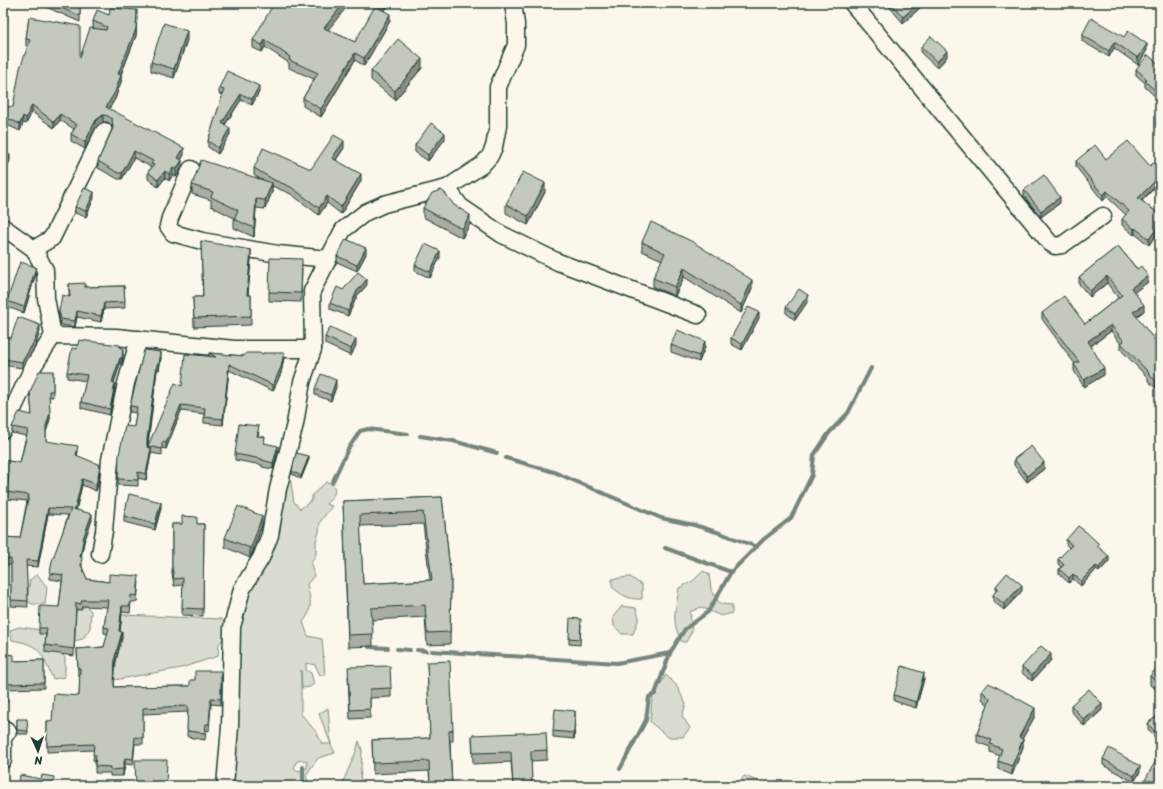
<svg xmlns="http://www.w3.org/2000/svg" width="1163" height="789" font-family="Sriracha,sans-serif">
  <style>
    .green { fill: #dbdcd1; stroke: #7d8c82; fill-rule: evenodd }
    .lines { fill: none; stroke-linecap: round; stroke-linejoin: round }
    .stream { stroke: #74847b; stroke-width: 4 }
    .minor-casing { stroke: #1f3d34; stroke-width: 19 }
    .minor { stroke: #fbf7ec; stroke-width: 16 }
    .wall { fill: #a9ada3; stroke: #1f3d34; fill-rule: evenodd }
    .shaded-wall { fill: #898d85; stroke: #1f3d34 }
    .building { fill: #c4c9be; stroke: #1f3d34; fill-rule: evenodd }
  </style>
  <rect width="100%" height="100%" fill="#fbf7ec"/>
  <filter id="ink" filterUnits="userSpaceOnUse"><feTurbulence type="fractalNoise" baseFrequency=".025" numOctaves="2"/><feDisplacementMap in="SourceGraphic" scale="8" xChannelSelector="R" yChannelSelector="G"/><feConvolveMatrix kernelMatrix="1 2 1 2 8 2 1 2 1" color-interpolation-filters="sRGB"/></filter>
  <g filter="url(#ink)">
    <!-- green -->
    <g class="green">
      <path d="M282,475L290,477L294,502L300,509L312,500V495L326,482L332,483C338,492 333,497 326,504L332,506L320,522L319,532L316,541V554L311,563L314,576L307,584C310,600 314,609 303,622L308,636L322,639L325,675H320L315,665L306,663V670L311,673L314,684L310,687L302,688L301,670V714L317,733L322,744H331L319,714L328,708L331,745L335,753L318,758L306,775L309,786H225L230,630L219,644L218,656L181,668L114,680L122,615L221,619L231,627L262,554ZM301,760L307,761V768L298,771L294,768L296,762Z"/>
      <path d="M703,571L709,574L711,589L720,604L732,605V613L721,616L701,607L690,612L692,631L686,642H682C670,620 676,611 679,588L693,581Z"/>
      <path d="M37,574L47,587L45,604H32L27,601L30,580Z"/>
      <path d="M630,577L642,585V599C629,600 622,595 612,587V579Z"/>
      <path d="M86,606L91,611L90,628L83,639L64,643L60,651L65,658V677L53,679C41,653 42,645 12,640L10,630L19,627L41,630Z"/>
      <path d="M622,606L636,608L639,618L633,634H622L614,626L613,617Z"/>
      <path d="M666,675L676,685L686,704L682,716L690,728L683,737H668L650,722L652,699Z"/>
      <path d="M359,741L362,750L360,786H341L356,752Z"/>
      <path d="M744,776L758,781L760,786H736Z"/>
      <path d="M415,780V786H395V781Z"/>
    </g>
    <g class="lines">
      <!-- stream -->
      <g class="stream">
        <path d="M420,436L453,441L497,453"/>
        <path d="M506,458L554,472L661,518L694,525L720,533L757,547"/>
        <path d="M332,483L348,449L360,431L368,429L408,434"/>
        <path d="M665,548L731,572"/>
        <path d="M369,647L388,648"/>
        <path d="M397,649L410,650"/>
        <path d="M417,650L426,651"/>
        <path d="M432,651L617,663L670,653"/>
        <path d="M303,767V786"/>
        <path d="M620,769L646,720L649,697L655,694L670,653L685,629L708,612L731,572L764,539L791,518L812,475L814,455L829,433L848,413L871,368"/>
      </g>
      <defs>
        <g id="minor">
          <path d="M852,3L1050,243L1055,246L1062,245L1103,216"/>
          <path d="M191,169L170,218L168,226L173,233L202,241L278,254L328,259"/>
          <path d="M447,188L460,206L501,234L558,262L698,315"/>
          <path d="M3,227L34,249L45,270L46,298L53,336L34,365L3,430"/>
          <path d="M34,249L52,238L104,131"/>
          <path d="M53,336L116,337L234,349H313L312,291L343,230L366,212L384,204L447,188L482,165L490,156L494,147L498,126V87L516,45V24L513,3"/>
          <path d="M100,554L104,531L110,460L126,383L139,339"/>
          <path d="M3,728L8,731L3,738"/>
          <path d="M3,743V760"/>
          <path d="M225,786L230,727L232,627L242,589L261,558L270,535L278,489L295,424L302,382L313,349"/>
        </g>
      </defs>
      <!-- minor casing -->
      <use href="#minor" class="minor-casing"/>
      <!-- minor -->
      <use href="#minor" class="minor"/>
    </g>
    <!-- wall -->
    <g class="wall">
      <path d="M37,3H80V22Z"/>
      <path d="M375,3H391L384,11L390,21L364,66L355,60L321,117L303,106V98L314,79L289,68V63L265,47L262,52L253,48V40L328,30L355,42L383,10Z"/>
      <path d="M868,3H879L873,9Z"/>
      <path d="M886,3H921V7L903,23Z"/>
      <path d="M3,13L7,20L5,36H3Z"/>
      <path d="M109,15L137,17L136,36L121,75V82L115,99L109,109L184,155L181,160L182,167L176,177L173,175L169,181L165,178L158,187L148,179V172L151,168V167L134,158L122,179H118L98,168V161L112,129V126L108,122H103L96,127L85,149L71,141V134L74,129L60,120L54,128L32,112L26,124L23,123L20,131L3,123V107H13L28,46H26V39L29,17L80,58L94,28H93V21Z"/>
      <path d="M1082,35L1147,50L1138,65L1114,48L1109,57L1082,41Z"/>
      <path d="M187,40L174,78L151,71V62Z"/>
      <path d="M921,47L947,57L937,68L921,53Z"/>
      <path d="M1160,65V101L1145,87V83L1136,75V69Z"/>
      <path d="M422,68L395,100L371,80V71Z"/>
      <path d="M219,88L259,92L252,105L241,100L225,125L230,134L218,154L208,147V141L223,95L219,94Z"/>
      <path d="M445,139L428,161L415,152V145Z"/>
      <path d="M344,148L336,160L361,181L341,214L327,203L319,215L291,194L272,186V192L265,209L256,208L254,237L234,228V218L211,206V200L192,194V185L260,179L254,175V168L311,169Z"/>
      <path d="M1106,159L1160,182L1142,201L1160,215L1149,245L1135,234L1134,235L1122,225V219L1126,215L1107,197L1103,201L1076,167V161Z"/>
      <path d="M1024,190L1060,203L1041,217L1024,196Z"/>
      <path d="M545,192L528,225L506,213V204Z"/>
      <path d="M94,198L86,217L75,213V207Z"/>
      <path d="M423,208L470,224L462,238L423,217Z"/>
      <path d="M201,241L251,259L248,295H251V325L194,327L193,297H203Z"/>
      <path d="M642,242L752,288L741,313L684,277L675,296L653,287V278L662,260L642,251Z"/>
      <path d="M1118,246L1148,282L1134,292L1144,311L1136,317L1160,347V383L1156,388L1148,381V378L1121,350V344L1111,331L1091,346L1104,375L1084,387L1074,371V364H1075L1042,319V313L1085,324L1118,298L1107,283L1090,297L1079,284V277Z"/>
      <path d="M366,254L357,271L337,262V256Z"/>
      <path d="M440,257L430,278L415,271V265Z"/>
      <path d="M302,268L301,302L269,301V292Z"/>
      <path d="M36,273L24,313L7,307V301Z"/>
      <path d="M69,284L85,287L124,286L125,308L104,309L101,322L77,317L75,327L61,325L59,317V311L69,296Z"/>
      <path d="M367,285L357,296L348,316L330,309V303L343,290Z"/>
      <path d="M808,301L795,320L786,313V307Z"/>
      <path d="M759,318L742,350L731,344V338Z"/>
      <path d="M40,331L35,347L22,368L3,365V337L11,338Z"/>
      <path d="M325,337L356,345L351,356L325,344Z"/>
      <path d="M671,345L705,347L699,362L671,352Z"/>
      <path d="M120,348L123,355L122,364H120L114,383L115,389L110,415L81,408V402L86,381L67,378V372Z"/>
      <path d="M209,353L244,356L263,354L284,358L281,373L273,391L229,370L223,425L204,423V414L181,411L166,449L162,448V455L151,453L146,480L138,478V486L118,485V479L134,427L136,413L130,412V406L161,358L159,370H157L147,446V447L148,448V446L182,386L209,356Z"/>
      <path d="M53,371V397H49L50,419L46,432V441L78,452L77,456L100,471L98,484L96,491L82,485L76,509L92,520L84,542L81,557L82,563V567L87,579L109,582H139L137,602H131L130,613L122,612L120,631L122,638L115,664L114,687L190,686L195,680L221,671V705L211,704L209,731L206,730L205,740L188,737L187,736L188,712L143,714V744H135L133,765L125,764L123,776H110V773H95V761H93L94,750L47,752V721H52L79,696L80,675H78L77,649L104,647L108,634L104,633V627L107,607L82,606L81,610L76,609L74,656L45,652V645L46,634H39V628L59,607L62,581L50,579V573L68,515L48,514L38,567L26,566L28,607L11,606V565H3V537L20,538L27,501L7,499V492L8,480L3,479V460L20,463L26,436L12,433V427L32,415L30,392Z"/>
      <path d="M336,387L331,401L315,395V389Z"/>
      <path d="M259,432L258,436L265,443L278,452L273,469L262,467V465L235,460V454Z"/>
      <path d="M309,459L301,479L292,474V471Z"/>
      <path d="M1014,459L1044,469L1027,482L1014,465Z"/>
      <path d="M442,497L451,579L450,644L427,645L425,617L372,620L373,646L348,647L343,501ZM423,524L430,580L363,584L360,526Z"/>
      <path d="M161,508L155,530L124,522V516Z"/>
      <path d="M172,524H204L203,616L182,615L183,585L174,586L172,573Z"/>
      <path d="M262,525L252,554L250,558L225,547V538Z"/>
      <path d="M1066,540L1099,548L1109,561L1099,572L1096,570L1081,586L1073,579L1069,583L1059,574V569L1061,567L1058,564V559L1069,548L1066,544Z"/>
      <path d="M996,586L1022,591L1004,610L993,601V595L996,592Z"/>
      <path d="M581,625L580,645L569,644V638Z"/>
      <path d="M3,640L8,646L7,654L14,661L44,660V688L6,689L7,703H3Z"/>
      <path d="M1051,660L1032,681L1022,673V667Z"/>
      <path d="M427,662L453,730V741H450L452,786H430L429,771L373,774L372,740L430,738Z"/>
      <path d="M1160,664V692L1150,685V676Z"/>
      <path d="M348,676L391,688V697L370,698V718L350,719Z"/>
      <path d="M924,679L916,708L894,701V695Z"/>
      <path d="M982,691L1035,716L1022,738L1023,747L1012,775L998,769V761L1000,756L990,752V747L977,742V734L988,705L982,699Z"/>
      <path d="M1071,705L1102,710L1084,726L1071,711Z"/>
      <path d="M1160,714V744L1148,729V723Z"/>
      <path d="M575,717L574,739L553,737V731Z"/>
      <path d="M17,719L28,731V734H17Z"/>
      <path d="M472,735L547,750V760L531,761L532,786H513L511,762L473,764Z"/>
      <path d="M1103,759L1140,772L1134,782L1103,765Z"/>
    </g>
    <!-- shaded-wall -->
    <g class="shaded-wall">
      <path d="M344,3H350L324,35V28Z"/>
      <path d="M385,3H391L384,11V5Z"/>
      <path d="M873,3H879L873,9Z"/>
      <path d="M919,3H921V7L903,23V17Z"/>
      <path d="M137,10L136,36L118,81V74Z"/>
      <path d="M7,14V20L5,36V30Z"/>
      <path d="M390,14V21L364,66V58Z"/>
      <path d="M187,31V40L174,78V69Z"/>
      <path d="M265,40V47L262,52V45Z"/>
      <path d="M1114,42V48L1109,57V51Z"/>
      <path d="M1147,44V50L1138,65V58Z"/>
      <path d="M947,51V57L937,68V62Z"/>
      <path d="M355,53V60L321,117V109Z"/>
      <path d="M422,59V68L395,100V91Z"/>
      <path d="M121,75V82L115,99L106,114V107Z"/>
      <path d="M259,86V92L252,105V99Z"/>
      <path d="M241,94V100L222,129V123Z"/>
      <path d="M32,105V112L26,124V118Z"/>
      <path d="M60,114V120L54,128V122Z"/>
      <path d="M103,115V122L96,127L85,149V142L96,120Z"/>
      <path d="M23,116V123L20,131V124Z"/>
      <path d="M230,128V134L218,154V148Z"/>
      <path d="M445,133V139L428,161V155Z"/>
      <path d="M344,141V148L332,165V158Z"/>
      <path d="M184,148V155L178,165V158Z"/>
      <path d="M134,151V158L122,179V173Z"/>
      <path d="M10,155V161L3,175V169Z"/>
      <path d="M182,160V167L176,177V170Z"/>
      <path d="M173,168V175L169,181V174Z"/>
      <path d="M165,171V178L158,187V180Z"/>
      <path d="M361,174V181L341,214V207Z"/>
      <path d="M1160,176V182L1138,204V198Z"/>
      <path d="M272,183V192L265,209V200Z"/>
      <path d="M545,183V192L528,225V216Z"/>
      <path d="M1107,191V197L1103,201V195Z"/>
      <path d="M94,192V198L86,217V211Z"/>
      <path d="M327,196V203L319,215V208Z"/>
      <path d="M1060,197V203L1041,217V211Z"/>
      <path d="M256,199V208L254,237V228Z"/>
      <path d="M470,215V224L462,238V229Z"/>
      <path d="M1160,224V230L1149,245V239Z"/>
      <path d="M1135,228V234L1134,235V229Z"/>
      <path d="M366,248V254L357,271V265Z"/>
      <path d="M251,250V259L247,304V295Z"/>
      <path d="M440,251V257L430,278V272Z"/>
      <path d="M36,267V273L24,313V307Z"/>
      <path d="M684,268V277L675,296V287Z"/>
      <path d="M1107,276V283L1090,297V291Z"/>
      <path d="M1148,276V282L1131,295V288Z"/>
      <path d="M367,279V285L357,296L348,316V311L357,291Z"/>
      <path d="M752,280V288L741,313V305Z"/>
      <path d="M808,295V301L795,320V314Z"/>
      <path d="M104,303V309L101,322V316Z"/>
      <path d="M1144,305V311L1133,319V312Z"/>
      <path d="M77,311V317L75,327V321Z"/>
      <path d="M759,312V318L742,350V344Z"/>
      <path d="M40,325V331L35,347L22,368V362Z"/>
      <path d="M1111,325V331L1088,348V341Z"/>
      <path d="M356,339V345L351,356V349Z"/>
      <path d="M705,341V347L699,362V356Z"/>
      <path d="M123,348V355L122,364V358Z"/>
      <path d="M161,352V358L159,370V364Z"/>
      <path d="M284,353V358L281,373L273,391V385Z"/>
      <path d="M120,358V364L112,388V382Z"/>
      <path d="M157,364V370L147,453V447Z"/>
      <path d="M229,364V370L223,425V419Z"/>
      <path d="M1104,368V375L1084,387V380Z"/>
      <path d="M1160,376V383L1156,388V381Z"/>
      <path d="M336,380V387L331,401V395Z"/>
      <path d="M115,383V389L110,415V409Z"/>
      <path d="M181,405V411L166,449V443Z"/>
      <path d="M50,413V419L46,432V426Z"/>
      <path d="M278,446V452L273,469V463Z"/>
      <path d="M151,448V454L146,480V474Z"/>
      <path d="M309,456V459L301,479V476Z"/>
      <path d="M1044,462V469L1027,482V476Z"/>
      <path d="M100,465L98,484L96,491V484Z"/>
      <path d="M82,479V485L75,515V509Z"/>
      <path d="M161,502V508L155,530V524Z"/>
      <path d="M48,508V514L38,567V561Z"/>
      <path d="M92,514V520L84,542L80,563V557L84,536Z"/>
      <path d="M262,516V525L252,554L250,558V548Z"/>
      <path d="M1109,556V561L1099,572V568Z"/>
      <path d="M1096,566V570L1081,586V581Z"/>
      <path d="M1073,574V579L1069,583V578Z"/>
      <path d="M1022,585V591L1004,610V604Z"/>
      <path d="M122,606V612L119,637V631Z"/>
      <path d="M122,632V638L115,664L114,693L115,657Z"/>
      <path d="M1051,654V660L1032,681V675Z"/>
      <path d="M924,673V679L916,708V702Z"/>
      <path d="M1102,704V710L1084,726V720Z"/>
      <path d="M1035,708V716L1019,745V737Z"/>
      <path d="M575,711V717L574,739V733Z"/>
      <path d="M1023,739V747L1012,775V766Z"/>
      <path d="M125,758V764L123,776V769Z"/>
      <path d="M1140,766V772L1134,782V776Z"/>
    </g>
    <!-- building -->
    <g class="building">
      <path d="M50,3H80V16Z"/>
      <path d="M274,3H344L324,28L355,42L375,6L390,14L364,58L355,53L321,109L303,98L318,73L289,60L290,57L265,40L262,45L253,40Z"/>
      <path d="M891,3H919L903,17Z"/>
      <path d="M110,8L137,10L136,29L118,74L121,75L115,92L106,107L184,148L178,158L182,160L176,170L173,168L169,174L165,171L158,180L148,172L154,165L151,164L153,161L134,151L122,173H118L98,161L113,128L112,119L108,116L103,115L96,120L85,142L71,134L77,125L60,114L54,122L32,105L26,118L23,116L20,124L3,116V106L13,107L20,68L30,40L26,39L29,17L80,26V58L90,28L106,30L107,27L93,21L97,10L109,15Z"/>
      <path d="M3,13L7,14L5,30H3Z"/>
      <path d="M1091,18L1124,37L1128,31L1147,44L1138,58L1114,42L1109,51L1082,35Z"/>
      <path d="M164,23L187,31L174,69L151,62Z"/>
      <path d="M931,36L947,51L937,62L921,47Z"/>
      <path d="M398,39L422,59L395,91L371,71Z"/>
      <path d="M1148,55L1160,65V95L1145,81L1147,79L1136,69Z"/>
      <path d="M227,71L259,86L252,99L241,94L222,123L230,128L218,148L208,141L224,90L219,88Z"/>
      <path d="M431,123L445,133L428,155L415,145Z"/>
      <path d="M334,135L344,141L332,158L361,174L341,207L327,196L319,208L291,187L274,180L254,168L263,148L311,169Z"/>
      <path d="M1128,141L1150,166L1153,163L1160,170V176L1138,198L1160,215V224L1149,239L1135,228L1134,229L1122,219L1129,211L1107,191L1103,195L1076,161L1095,145L1106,159Z"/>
      <path d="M3,151L10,155L3,169Z"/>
      <path d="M201,160L272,183L265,200L256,199L254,228L234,219L238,210L211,197L213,192L192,185Z"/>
      <path d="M523,172L545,183L528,216L506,204Z"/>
      <path d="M1044,175L1060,197L1041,211L1024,190Z"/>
      <path d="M84,188L94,192L86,211L75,207Z"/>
      <path d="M441,190L445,193L454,205L470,215L462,229L423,208L432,193Z"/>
      <path d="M651,222L693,242L752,280L741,305L684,268L675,287L653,278L665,253L642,242Z"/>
      <path d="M346,239L366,248L357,265L337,256Z"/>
      <path d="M201,241L251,250L247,295H251V316L194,318L193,297H203Z"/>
      <path d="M425,244L440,251L430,272L415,265Z"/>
      <path d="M1118,246L1137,269L1141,266L1148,276L1131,288L1144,305L1133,312L1160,347V376L1156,381L1148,374L1149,373L1121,343L1124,341L1111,325L1088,341L1104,368L1084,380L1074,364L1079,362L1042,313L1064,296L1085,324L1122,295L1107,276L1090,291L1079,277Z"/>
      <path d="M270,258L302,259L301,293L269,292Z"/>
      <path d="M20,262L36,267L24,307L7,301Z"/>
      <path d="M358,272L367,279L357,291L348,311L330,303L337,287L343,290Z"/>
      <path d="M85,283V287L124,286L125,302L104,303L101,316L77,311L75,321L61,319L59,311L62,295L70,297L69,284Z"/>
      <path d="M799,289L808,295L795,314L786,307Z"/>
      <path d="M748,307L759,312L742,344L731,338Z"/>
      <path d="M18,317L40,325L35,340L22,362L3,359V337L11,338Z"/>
      <path d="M330,327L356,339L351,349L325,337Z"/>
      <path d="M677,330L705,341L699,356L671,345Z"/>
      <path d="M79,340L120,345V348H123L122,358H120L112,382L115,383L110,409L81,402L87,375L67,372L72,348L77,349Z"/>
      <path d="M144,350L161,352L159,364H157L147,440V447L151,448L146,474L138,472V480L118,479L119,455L125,426L134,427L137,407L130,406Z"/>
      <path d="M209,353L244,356L246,353H259L263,354V353H284L281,367L273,385L229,364L223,419L204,417L205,408L181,405L166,443L162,442V449L148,446L175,383L182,386L185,354L216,357Z"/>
      <path d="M39,371H53V391H49L50,413L46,426V441L78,446L76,455L100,465L98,477L96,484L82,479L75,509H73L92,514L84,536L80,557H82L81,565L87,579L109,582V574L139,576L137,596L131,595L130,606H122L119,631L122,632L115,657L114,687L190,686V680H195V671H221V699L211,698L209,724H206L205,733L188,731L187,729L188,706L143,708V738L135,737L133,759L125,758L123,769L110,770V767L95,766L96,755H93L94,744L47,746V721H52L54,694L79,696L80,668H78L77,649L104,647L109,628L104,627L108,600H82L81,604L76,603L74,649L45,645L47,628H39L40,606L59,607L63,575L50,573L52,561L71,509L48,508L38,561L26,560L28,601L11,600V559H3V537L20,538L29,495L7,492L9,474L3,473V460L20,463L28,430L12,427L19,412L32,415L30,392Z"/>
      <path d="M321,374L336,380L331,395L315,389Z"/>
      <path d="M239,424L259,426L257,436L265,437L264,443L278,446L273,463L262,460V459L235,454Z"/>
      <path d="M1031,446L1044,462L1027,476L1014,459Z"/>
      <path d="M296,453L309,456L301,476L292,471Z"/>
      <path d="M129,494L161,502L155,524L124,516Z"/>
      <path d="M442,497L451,579L450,632L427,633L425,605L371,608L373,634L348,635L343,501ZM423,512L432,580L363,584L360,515Z"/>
      <path d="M238,506L262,516L252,545L250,548L225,538Z"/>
      <path d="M182,516L197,517V524H204L203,609L182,608L183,578L174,579L172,566V524H182Z"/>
      <path d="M1078,526L1085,531L1099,544L1097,546L1109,556L1099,568L1096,566L1081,581L1073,574L1069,578L1059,569L1064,565L1058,559L1072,545L1066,540Z"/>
      <path d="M1007,573L1022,585L1004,604L993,595L998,588L996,586Z"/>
      <path d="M570,618L581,619L580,639L569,638Z"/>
      <path d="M3,640L8,641L7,654L14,655V661L44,660V683L6,684L7,698H3Z"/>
      <path d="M1041,646L1051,654L1032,675L1022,667Z"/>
      <path d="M450,661L453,730L449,731L452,786H430L429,761L373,763L372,740L430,738L427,662Z"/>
      <path d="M1160,664V683L1150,676Z"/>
      <path d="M390,666L391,688L370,689V709L350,710L348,667Z"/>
      <path d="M902,666L924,673L916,702L894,695Z"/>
      <path d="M989,683L1035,708L1019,737L1023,739L1012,766L998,761L1002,749L990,744L992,740L977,734L990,699L982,691Z"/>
      <path d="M1089,689L1102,704L1084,720L1071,705Z"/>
      <path d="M555,709L575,711L574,733L553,731Z"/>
      <path d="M1160,714V739L1148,723Z"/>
      <path d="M17,719H27L28,731L17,730Z"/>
      <path d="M546,732L547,750L531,751L532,786H513L511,752L473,753L472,735Z"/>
      <path d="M1109,748L1140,766L1134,776L1103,759Z"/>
      <path d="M1160,754V786H1142L1151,769Z"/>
      <path d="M135,760H167L166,786H136Z"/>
      <path d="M20,775L41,779L42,775L54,777L53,784L69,786H18Z"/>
      <rect x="186" y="783" width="16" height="3"/>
    </g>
  </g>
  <!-- margin -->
  <rect width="1163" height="789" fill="none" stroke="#fbf7ec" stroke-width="16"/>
  <rect x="8" y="8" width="1147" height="773" fill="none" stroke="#1f3d34" stroke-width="1.5" filter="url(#ink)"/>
  <!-- north arrow -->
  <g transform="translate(38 751) rotate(177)" stroke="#fbf7ec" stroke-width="3" paint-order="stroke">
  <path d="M0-3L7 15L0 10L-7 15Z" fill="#1f3d34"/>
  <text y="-6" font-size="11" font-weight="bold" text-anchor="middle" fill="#1f3d34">N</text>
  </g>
</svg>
